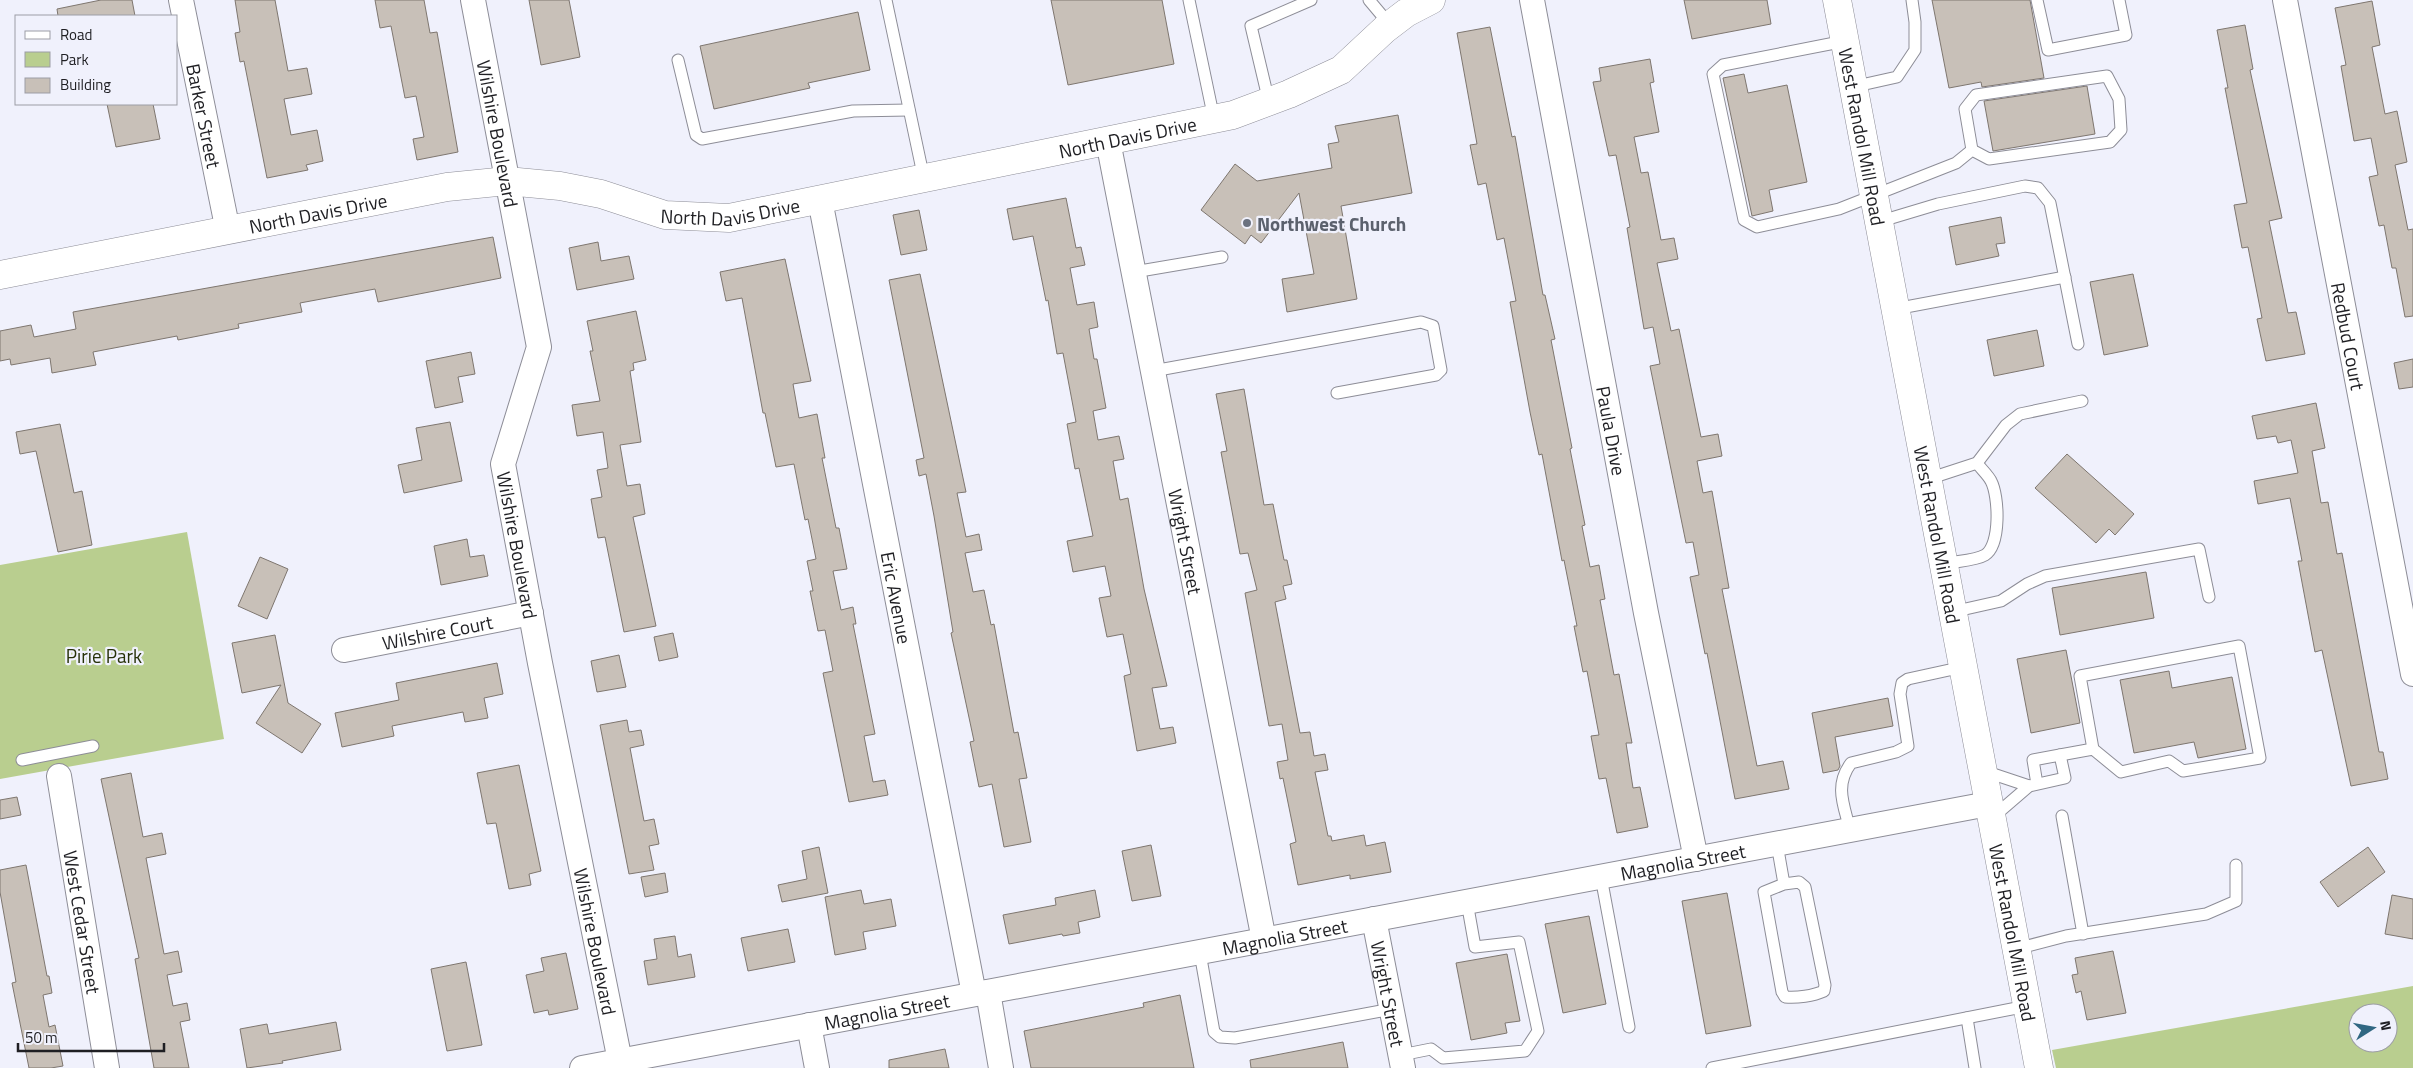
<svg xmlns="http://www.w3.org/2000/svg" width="2413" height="1068" font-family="'Titillium Web',sans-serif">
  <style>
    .green { fill: #b9ce8f; fill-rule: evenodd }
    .building { fill: #c8c0b8; stroke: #7e766f }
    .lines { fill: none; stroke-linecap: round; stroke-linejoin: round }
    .lane-casing { stroke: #8d8d97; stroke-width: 13 }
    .street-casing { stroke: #8d8d97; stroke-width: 26 }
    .secondary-casing { stroke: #8d8d97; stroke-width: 29 }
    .lane { stroke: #fff; stroke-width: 11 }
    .street { stroke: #fff; stroke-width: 24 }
    .secondary { stroke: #fff; stroke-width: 28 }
    .worship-dot { fill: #6b7280; stroke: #f0f1fc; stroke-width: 2 }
    .labels { text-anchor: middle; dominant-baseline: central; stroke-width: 4.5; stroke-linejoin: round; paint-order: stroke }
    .street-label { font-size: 19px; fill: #1f1f23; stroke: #f0f1fc }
    .worship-label { font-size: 19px; font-weight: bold; fill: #5b616d; stroke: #f0f1fc; text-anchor: start }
    .park-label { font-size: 19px; fill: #273209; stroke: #f0f1fc }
  </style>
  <rect width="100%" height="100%" fill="#f0f1fc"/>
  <!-- green -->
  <g class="green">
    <path d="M187,532L224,739L0,779V565Z"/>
    <path d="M2413,986V1068H2056L2052,1050ZM2358,1013H2388V1043H2358Z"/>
  </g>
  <!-- building -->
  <g class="building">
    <path d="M101,0H132L135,16H58L57,9Z"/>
    <path d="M235,0H275L288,71L307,68L312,94L284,99L291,135L317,130L323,161L306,165L308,170L267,178L244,61L240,62L235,33L240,32Z"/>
    <path d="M375,0H424L430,33L437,32L458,152L417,160L413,139L424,137L416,96L405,98L391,26L380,28Z"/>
    <path d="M529,0H569L580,57L541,65Z"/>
    <path d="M1051,0H1162L1174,64L1068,85Z"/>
    <path d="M1684,0H1767L1771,24L1692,39Z"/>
    <path d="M1932,0H2030L2044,78L1982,87L1981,82L1949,88Z"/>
    <path d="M2372,1L2380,45L2372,47L2385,114L2397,111L2407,162L2395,165L2408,230L2413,229V316L2405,317L2396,268H2392L2384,225L2379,226L2369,177L2378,175L2371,138L2354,141L2341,66L2346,65L2335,8Z"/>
    <path d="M858,12L870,70L808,83L810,88L714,109L700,46Z"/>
    <path d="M2245,25L2253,69L2250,70L2282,218L2269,221L2288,313L2296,312L2305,354L2266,361L2257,319L2262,318L2248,247L2242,248L2234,205L2247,203L2225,88H2228L2217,30Z"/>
    <path d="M1490,27L1512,137L1515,136L1543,295H1545L1555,339L1551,340L1572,448L1570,449L1585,525L1582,526L1590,567L1599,565L1605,599L1600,600L1614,675L1619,674L1632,743H1626L1633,788L1640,787L1648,827L1617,833L1606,778L1599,779L1591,736L1599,735L1587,671L1583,672L1574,626H1577L1564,560L1562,561L1542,454L1539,455L1530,412L1510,302L1516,301L1504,238L1497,240L1486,183L1478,185L1470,145L1477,144L1457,33Z"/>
    <path d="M1650,59L1654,82L1650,83L1659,132L1634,137L1641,173L1648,172L1661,240L1674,238L1678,259L1657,263L1671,331L1679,329L1701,437L1718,434L1722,456L1697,461L1703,493L1712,491L1729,588L1722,589L1757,766L1783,761L1789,789L1735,799L1707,653L1705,654L1690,577L1699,575L1693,542L1686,543L1650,366L1660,364L1653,327L1644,329L1627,228L1630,227L1616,155L1609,156L1593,82L1601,81L1599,68Z"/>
    <path d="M1744,74L1748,93L1787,85L1807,182L1769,190L1773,211L1752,216L1723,78Z"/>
    <path d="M2087,86L2095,134L1993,151L1984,101Z"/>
    <path d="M107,104H153L160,139L116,147Z"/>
    <path d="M1398,115L1412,193L1341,206L1357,299L1287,312L1282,279L1314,274L1299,193L1261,243L1251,235L1245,244L1201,210L1235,164L1257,181L1332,168L1328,144L1339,142L1335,126Z"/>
    <path d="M1066,198L1076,248L1081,247L1085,265L1070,268L1077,305L1094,302L1098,327L1089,329L1094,359H1097L1106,408L1093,411L1098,440L1119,436L1124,459L1113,461L1120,500L1128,498L1144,589L1167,686L1152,688L1160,729L1173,727L1176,743L1137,751L1124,676L1131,674L1123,634L1107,637L1099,598L1111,596L1105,566L1073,572L1067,541L1093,536L1079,468L1075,469L1067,424L1076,422L1063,353L1057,354L1048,300L1046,301L1033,236L1013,240L1007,209Z"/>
    <path d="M919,210L927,250L901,255L893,215Z"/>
    <path d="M2001,217L2005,243L1996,244L1999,256L1956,265L1949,227Z"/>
    <path d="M493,237L501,278L378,302L375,289L300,303L302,312L238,324L239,328L178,340L177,336L93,352L96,365L52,373L50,358L11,365L10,359L0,361V331L31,325L34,337L76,329L73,312Z"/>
    <path d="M598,242L601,261L629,256L634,279L577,290L569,248Z"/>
    <path d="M785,259L811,381L793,384L799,418L817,414L825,458H822L836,528H839L847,569L833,571L841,610L853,607L856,624H853L875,734L864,736L873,782L885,780L888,795L849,802L823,673L833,671L825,630L818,631L810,591H813L807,561L816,559L808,519L805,520L794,464L776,467L765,413H763L742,298L726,301L720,272Z"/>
    <path d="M920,274L966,492L957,493L966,537L979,534L982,550L965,553L973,592L984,590L991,625L994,624L1014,733L1018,732L1027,778L1019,779L1031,842L1004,847L992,784L979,787L970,742L974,741L951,633L953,632L934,516L926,474L919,476L916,460L924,458L889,280Z"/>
    <path d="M2133,274L2148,346L2104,355L2090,282Z"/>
    <path d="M636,311L646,360L633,363L634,370L630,371L641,442L620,445L627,486L640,484L645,514L633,517L656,626L624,632L605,537L598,538L591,499L602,497L597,470L608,468L603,432L577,436L572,405L600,401L590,351H593L587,321Z"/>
    <path d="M2037,330L2044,366L1994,376L1987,340Z"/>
    <path d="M471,352L475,374L458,377L463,402L435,408L426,361Z"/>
    <path d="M2413,359V387L2399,389L2394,363Z"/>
    <path d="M1244,389L1264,505L1273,504L1284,560H1287L1292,584L1283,586L1286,599L1275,602L1300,733L1310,732L1314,756L1325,754L1328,770L1315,772L1328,836H1331L1332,841L1364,835L1366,846L1385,842L1391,872L1350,879V875L1298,885L1290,844L1296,842L1283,778L1280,779L1277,762L1288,760L1282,724L1269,726L1245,593L1257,590L1248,553L1240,554L1221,452L1227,451L1216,394Z"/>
    <path d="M2316,403L2325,448L2312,451L2321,503L2328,502L2337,554L2342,553L2379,752H2383L2388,779L2351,786L2322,650L2315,652L2298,561H2302L2290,498L2258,504L2254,481L2298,473L2291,440L2278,443L2276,436L2257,439L2252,416Z"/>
    <path d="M450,422L462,481L404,493L398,465L422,460L416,428Z"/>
    <path d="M60,424L74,493L82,491L92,545L58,552L36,451L20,454L16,432Z"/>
    <path d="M2067,454L2134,514L2115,535L2109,529L2096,543L2035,488Z"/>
    <path d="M467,539L470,557L484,555L488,576L441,585L434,546Z"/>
    <path d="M260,557L288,569L267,619L238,606Z"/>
    <path d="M2146,572L2154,618L2060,635L2052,588Z"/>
    <path d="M673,633L678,657L659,661L654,637Z"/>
    <path d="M275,635L288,703L321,724L302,753L256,723L281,685L242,693L232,643Z"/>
    <path d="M2066,650L2080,723L2031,733L2017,659Z"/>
    <path d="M619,655L626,687L597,692L591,661Z"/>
    <path d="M497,663L503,694L484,698L488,718L465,722L463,712L392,726L394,736L342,747L335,713L399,700L396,683Z"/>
    <path d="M2169,671L2172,688L2232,677L2246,749L2198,758L2194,742L2134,753L2120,680Z"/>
    <path d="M1888,698L1893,726L1835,737L1840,766L1838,770L1823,773L1812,713Z"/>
    <path d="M627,720L629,732L641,730L644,745L630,748L644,821L654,819L659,844L649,846L654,870L629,874L600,725Z"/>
    <path d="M519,765L541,871L529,874L531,885L509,889L496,823L487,824L477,773Z"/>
    <path d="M131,773L143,837L162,833L166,854L146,858L164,954L178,951L182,972L167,975L173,1006L187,1003L190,1020L180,1022L189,1068H154L135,959L139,958L101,779Z"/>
    <path d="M17,797L21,815L0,819V800Z"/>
    <path d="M1151,845L1161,896L1132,901L1122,851Z"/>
    <path d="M819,847L828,893L782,902L778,885L807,879L802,851Z"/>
    <path d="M2368,847L2385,872L2338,907L2320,882Z"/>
    <path d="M26,865L47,976H49L52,993L43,995L49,1027L55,1025L63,1066L51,1068H29L12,983L16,982L0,892V870Z"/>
    <path d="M665,873L668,892L645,897L641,877Z"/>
    <path d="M861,890L864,904L891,899L896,926L863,932L866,949L835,955L825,897Z"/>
    <path d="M1095,890L1100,917L1078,922L1080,933L1063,936L1062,934L1009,944L1003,915L1056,905L1055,898Z"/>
    <path d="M1727,893L1751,1026L1706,1034L1682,901Z"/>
    <path d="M2392,895L2413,899V939L2385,934Z"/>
    <path d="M1589,916L1606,1004L1563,1013L1545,924Z"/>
    <path d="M788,929L795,962L748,971L741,938Z"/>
    <path d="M675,936L678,957L691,954L695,977L648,985L644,961L657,959L654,939Z"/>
    <path d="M2113,951L2126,1013L2087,1020L2081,991L2076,993L2072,975L2078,974L2075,958Z"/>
    <path d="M566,953L578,1009L549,1015L548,1010L534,1013L526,975L544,971L541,958Z"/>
    <path d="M1507,954L1520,1021L1505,1023L1507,1033L1471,1040L1456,963Z"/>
    <path d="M466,962L482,1045L447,1051L431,969Z"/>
    <path d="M1180,995L1194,1068H1031L1024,1031L1144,1007L1143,1003Z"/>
    <path d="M336,1022L341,1050L282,1061L283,1063L247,1068L240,1029L267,1024L269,1034Z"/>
    <path d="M1343,1042L1348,1068H1251L1250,1060Z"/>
    <path d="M945,1049L949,1068H889V1060Z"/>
  </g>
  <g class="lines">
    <defs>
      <g id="lane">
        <path d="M886,0L924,179"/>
        <path d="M1189,0L1214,119"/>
        <path d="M1369,0L1390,25"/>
        <path d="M2037,0L2048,50L2126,35L2119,0"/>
        <path d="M1845,41L1723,65L1713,74L1744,220L1757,227L1839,209L1956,163L1972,150L1965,109L1976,95L2107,76L2119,99L2121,130L2110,142L1989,159L1972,150"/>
        <path d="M678,60L696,135L702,139L853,111L909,110"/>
        <path d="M1852,87L1897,77L1915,50V22L1912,0"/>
        <path d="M1269,102L1251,26L1311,0"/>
        <path d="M1878,222L1938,204L2025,186L2038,188L2050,203L2078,344"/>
        <path d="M1134,272L1222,257"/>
        <path d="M1895,309L2065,277"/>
        <path d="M1153,371L1421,322L1433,326L1441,370L1436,375L1337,393"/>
        <path d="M1928,479L1977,463L2006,425L2020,414L2082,401"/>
        <path d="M1944,564C1955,561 1975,561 1985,555C2001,545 1999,496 1991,481C1988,475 1981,469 1977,463"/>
        <path d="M1952,612L2001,601L2027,584L2045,576L2199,549L2209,597"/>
        <path d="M2060,755L2093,749L2080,676L2239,646L2260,758L2183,771L2169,761L2121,772L2093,749"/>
        <path d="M22,760L93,746"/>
        <path d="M1984,771L2029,786L1993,817"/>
        <path d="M2029,786L2065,778L2060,755L2033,760L2037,784"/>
        <path d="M2062,816L2083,934"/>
        <path d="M1850,830C1844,805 1834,786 1851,763L1896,752L1908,746L1900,694L1902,683L1908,679L1963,667"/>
        <path d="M1777,844L1784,884L1799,882L1805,887L1825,985L1824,991C1813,996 1797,998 1785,997L1782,992L1764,892L1784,884"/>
        <path d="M1601,877L1629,1027"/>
        <path d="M2016,949L2066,936L2206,914L2236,901V865"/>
        <path d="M1200,953L1214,1032L1220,1037L1235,1038L1392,1009"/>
        <path d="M1967,1018L1975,1068"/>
        <path d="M1401,1055L1431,1049L1443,1058L1525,1051L1538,1031L1519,942L1475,947L1467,902"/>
        <path d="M1712,1068L2027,1006"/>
      </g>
      <g id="street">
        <path id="s1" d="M181,0L228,231"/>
        <path id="s2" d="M473,0L539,347L503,464L540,663L620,1061"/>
        <path id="s3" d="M1532,0L1646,613L1696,859"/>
        <path id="s4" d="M2285,0L2413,674"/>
        <path id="s5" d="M1108,141L1264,940"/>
        <path id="s6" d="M820,200L974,994"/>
        <path id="s7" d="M344,650L531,613"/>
        <path id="s8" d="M59,776L107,1068"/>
        <path id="s9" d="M1374,919L1403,1068"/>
        <path d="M988,992L1001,1068"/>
        <path d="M809,1025L817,1068"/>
        <path id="s10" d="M582,1068L1988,804"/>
      </g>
      <g id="secondary">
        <path id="s11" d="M1837,0L2039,1068"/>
        <path id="s12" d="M0,275L447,187L507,181L560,186L601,194L665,215L729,218L1233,115L1289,94L1341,70L1385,29L1406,13L1431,0"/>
      </g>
    </defs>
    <!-- lane casing -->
    <use href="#lane" class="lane-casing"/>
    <!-- street casing -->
    <use href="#street" class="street-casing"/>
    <!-- secondary casing -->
    <use href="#secondary" class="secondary-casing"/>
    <!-- lane -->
    <use href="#lane" class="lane"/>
    <!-- street -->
    <use href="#street" class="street"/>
    <!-- secondary -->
    <use href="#secondary" class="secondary"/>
  </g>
  <!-- markers -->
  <circle class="worship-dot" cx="1247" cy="223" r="5"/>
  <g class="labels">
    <!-- street labels -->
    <g class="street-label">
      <text stroke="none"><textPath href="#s1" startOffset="118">Barker Street</textPath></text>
      <text stroke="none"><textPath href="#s2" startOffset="136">Wilshire Boulevard</textPath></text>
      <text stroke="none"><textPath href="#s11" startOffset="139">West Randol Mill Road</textPath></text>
      <text stroke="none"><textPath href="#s12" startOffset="1149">North Davis Drive</textPath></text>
      <text stroke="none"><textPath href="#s12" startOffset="744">North Davis Drive</textPath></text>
      <text stroke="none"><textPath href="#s12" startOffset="324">North Davis Drive</textPath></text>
      <text stroke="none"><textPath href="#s4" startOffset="342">Redbud Court</textPath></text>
      <text stroke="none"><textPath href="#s3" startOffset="438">Paula Drive</textPath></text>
      <text stroke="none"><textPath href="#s11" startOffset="544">West Randol Mill Road</textPath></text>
      <text stroke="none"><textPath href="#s5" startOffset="408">Wright Street</textPath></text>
      <text stroke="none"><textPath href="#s2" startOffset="558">Wilshire Boulevard</textPath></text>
      <text stroke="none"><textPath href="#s6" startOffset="405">Eric Avenue</textPath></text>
      <text stroke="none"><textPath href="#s7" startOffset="95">Wilshire Court</textPath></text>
      <text stroke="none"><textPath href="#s10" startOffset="1120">Magnolia Street</textPath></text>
      <text stroke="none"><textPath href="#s8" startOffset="148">West Cedar Street</textPath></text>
      <text stroke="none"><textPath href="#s11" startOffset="949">West Randol Mill Road</textPath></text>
      <text stroke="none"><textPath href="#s10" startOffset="715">Magnolia Street</textPath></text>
      <text stroke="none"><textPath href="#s2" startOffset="962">Wilshire Boulevard</textPath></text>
      <text stroke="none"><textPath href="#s9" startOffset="76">Wright Street</textPath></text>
      <text stroke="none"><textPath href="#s10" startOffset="310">Magnolia Street</textPath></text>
    </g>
    <!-- worship labels -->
    <g class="worship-label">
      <text x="1257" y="223">Northwest Church</text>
    </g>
    <!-- park labels -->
    <g class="park-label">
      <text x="104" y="655">Pirie Park</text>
    </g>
  </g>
  <!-- legend -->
  <rect x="15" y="15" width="162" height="90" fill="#f0f1fc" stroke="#9c9da5"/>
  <rect x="25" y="31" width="25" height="8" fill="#ffffff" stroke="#9c9da5"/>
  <text x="60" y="40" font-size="15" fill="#1f1f23">Road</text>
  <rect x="25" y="52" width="25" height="15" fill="#b9ce8f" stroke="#9c9da5"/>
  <text x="60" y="65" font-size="15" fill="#1f1f23">Park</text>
  <rect x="25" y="78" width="25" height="15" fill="#c8c0b8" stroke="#9c9da5"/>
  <text x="60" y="90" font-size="15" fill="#1f1f23">Building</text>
  <!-- north arrow -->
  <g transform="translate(2373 1028) rotate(79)"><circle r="24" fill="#f0f1fc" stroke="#9c9da5"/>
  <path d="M0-4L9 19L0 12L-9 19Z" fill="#306782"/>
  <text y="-8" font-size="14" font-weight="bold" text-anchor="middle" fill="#1f1f23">N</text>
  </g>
  <!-- scale -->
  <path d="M18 1043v8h146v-8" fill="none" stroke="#1f1f23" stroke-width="2.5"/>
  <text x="25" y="1043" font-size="15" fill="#1f1f23" stroke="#f0f1fc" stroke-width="4" paint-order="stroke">50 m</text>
</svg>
